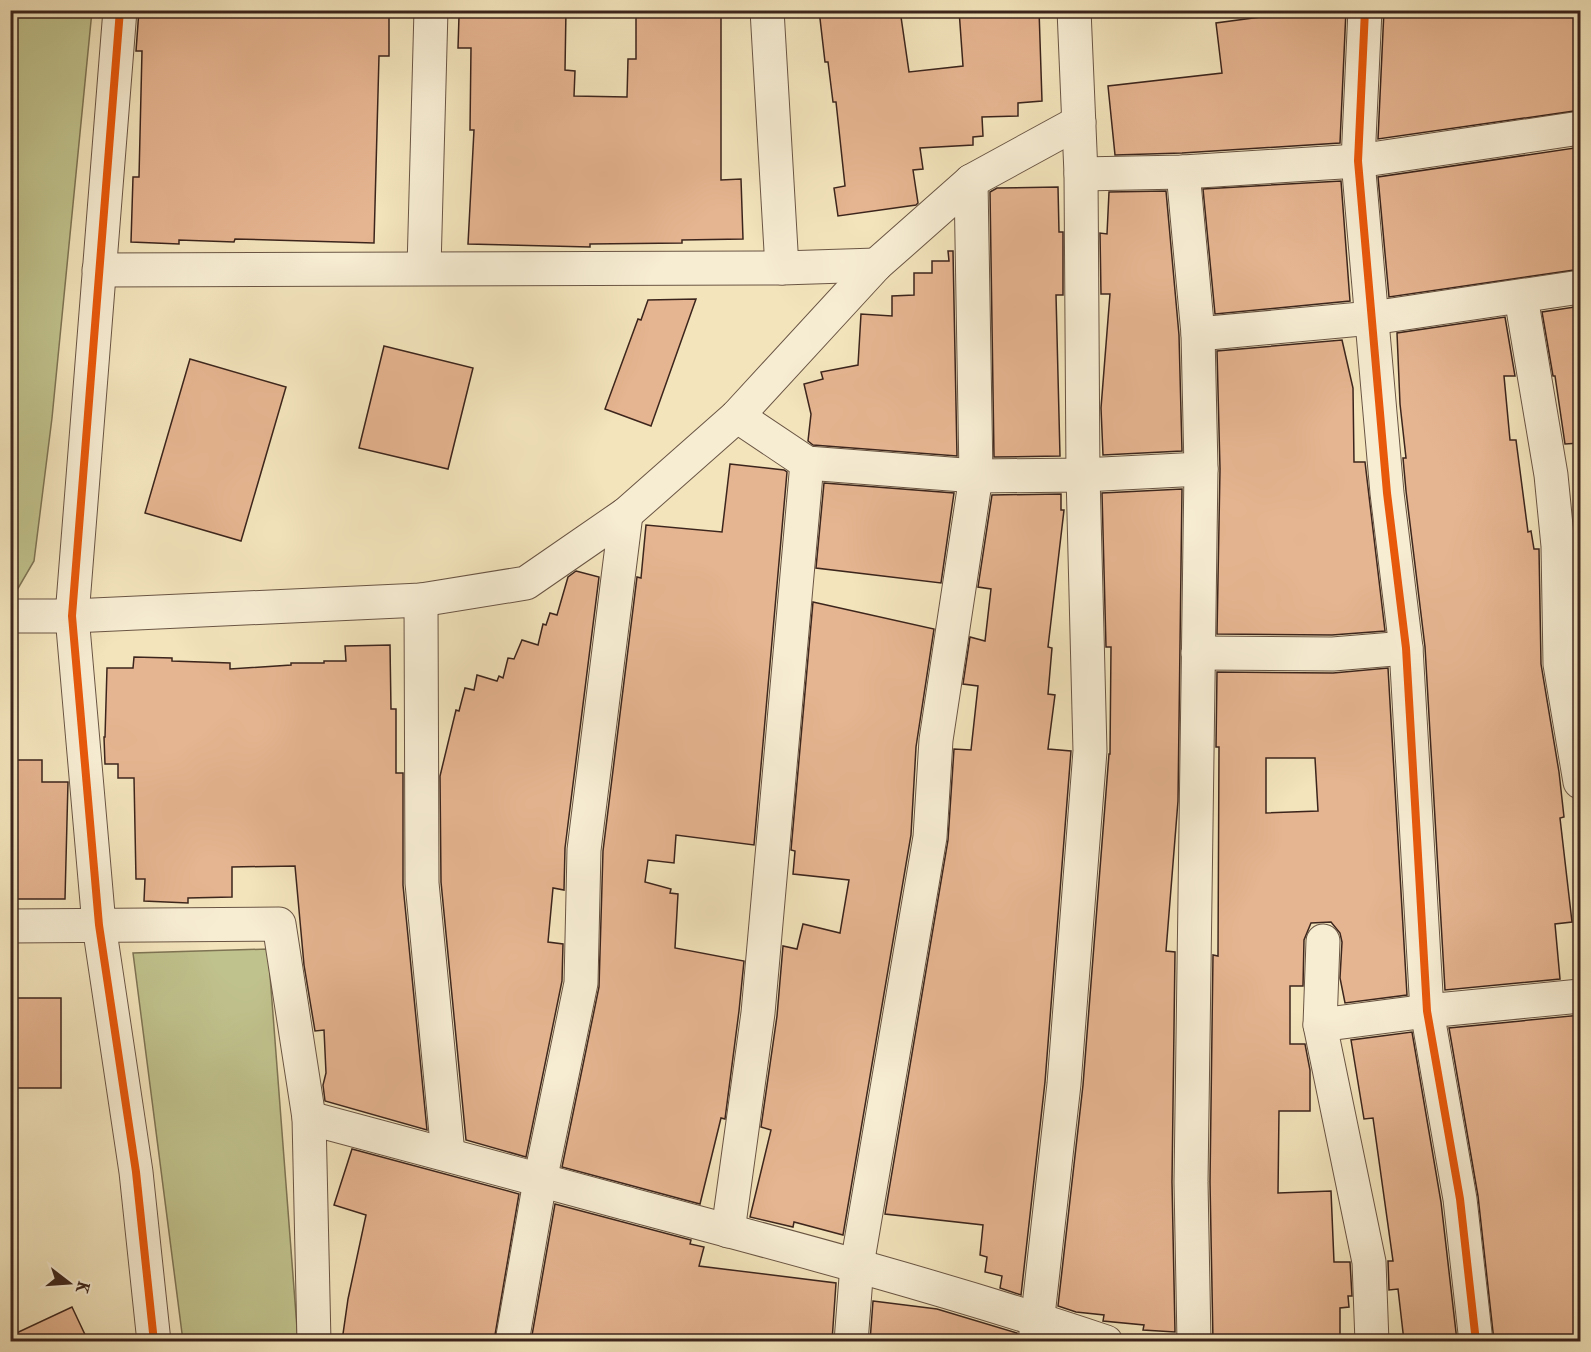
<svg xmlns="http://www.w3.org/2000/svg" width="1591" height="1352" font-family="'IM FELL Double Pica',serif">
  <style>
    .green { fill: #c0c28d; stroke: #7e7454; stroke-width: 1.5 }
    .building { fill: #e5b490; stroke: #3c251c; stroke-width: 1.5; fill-rule: evenodd }
    .lines { fill: none; stroke-linecap: round; stroke-linejoin: round }
    .minor-casing { stroke: #6a5544; stroke-width: 35 }
    .minor { stroke: #f7edd3; stroke-width: 33 }
    .cycleway-casing { stroke: #f7edd3; stroke-width: 11 }
    .cycleway { stroke: #e8590c; stroke-width: 8 }
  </style>
  <rect width="100%" height="100%" fill="#f3e4bc"/>
  <filter id="stains"><feTurbulence type="fractalNoise" baseFrequency=".00333" numOctaves="4"/><feColorMatrix values="0 0 0 0 .2 0 0 0 0 .09 0 0 0 0 .02 0 0 0 .5 -.17"/></filter>
  <radialGradient id="worn" r=".72"><stop offset=".6" stop-color="#630" stop-opacity="0"/><stop offset="1" stop-color="#630" stop-opacity=".3"/></radialGradient>
  <!-- green -->
  <g class="green">
    <path d="M11,10L92,11L52,418L34,561L13,597H10Z"/>
    <path d="M268,949L298,1341H183L133,953Z"/>
  </g>
  <!-- building -->
  <g class="building">
    <path d="M139,10H377V17H389V56H379L374,243L235,239L234,242L179,240V244L131,242L133,177H139L142,51H136Z"/>
    <path d="M494,10H566L565,70L575,71L574,96L627,97L628,59H636V10H721V180L741,179L743,239L682,240V243L590,244V247L468,244L474,130H470L471,48H458L459,16H493Z"/>
    <path d="M819,10H900L909,72L963,66L959,10H1039L1042,101L1018,103V116L982,117L983,136L973,137V145L920,148L923,169L913,170L918,203L916,205L838,216L834,188L845,186L836,102H833L828,62H825Z"/>
    <path d="M1283,10H1346L1340,143L1182,153L1115,155L1108,86L1222,73L1216,23L1283,14Z"/>
    <path d="M1384,10H1581V110L1378,139Z"/>
    <path d="M1581,147V269L1389,297L1378,177Z"/>
    <path d="M1341,181L1350,301L1215,314L1203,189Z"/>
    <path d="M1058,187L1059,232H1063V295H1056L1060,456L994,457L990,192L997,188Z"/>
    <path d="M1166,191L1179,335L1182,451L1103,455L1101,408L1110,294H1101L1100,233L1107,234L1109,192Z"/>
    <path d="M948,251H953L957,456L813,445L808,441L811,414L804,384L823,379L821,372L858,365L861,314L892,316V296L914,295V273H932V261H949Z"/>
    <path d="M696,299L651,426L605,409L638,319L641,320L648,300Z"/>
    <path d="M1581,306V443L1565,444L1555,376H1553L1542,312Z"/>
    <path d="M1505,317L1515,376H1504L1510,440H1516L1528,532L1531,531L1534,549H1539L1541,664L1559,772L1564,817L1560,818L1572,922L1555,924L1560,979L1445,990L1425,647L1406,491L1403,458H1406L1400,404L1397,333Z"/>
    <path d="M1342,340L1353,388L1354,462H1365L1385,631L1332,635L1217,634L1220,469L1217,351Z"/>
    <path d="M384,346L473,368L448,469L359,448Z"/>
    <path d="M190,359L286,387L241,541L145,513Z"/>
    <path d="M730,464L784,470L787,472L754,845L676,835L674,863L648,860L645,882L671,889L670,893L678,894L675,948L744,961L739,1011L725,1119L721,1118L700,1204L562,1167L599,987L603,851L637,577L641,578L646,525L722,532Z"/>
    <path d="M824,483L954,493L941,583L816,568Z"/>
    <path d="M1182,489L1178,801L1166,951L1175,952L1172,1182L1175,1332L1143,1330L1144,1325L1103,1321L1104,1315L1076,1312L1058,1306L1083,1085L1109,754H1110L1111,647H1106L1102,493Z"/>
    <path d="M1061,494V510H1064L1048,647L1052,648L1048,694L1055,695L1048,749L1071,751L1045,1082L1021,1295L1000,1288L1002,1276L985,1272L987,1257L980,1255L983,1225L885,1214L948,840L954,749L971,750L978,686L963,684L970,637L985,641L991,589L978,587L992,495Z"/>
    <path d="M1577,547H1581V673L1579,662Z"/>
    <path d="M576,571L599,577L565,848L564,890L553,888L548,942L563,944L562,981L526,1157L466,1140L441,882L440,776L456,710L459,711L465,688L474,690L477,675L497,681L499,676L503,678L508,658L514,659L522,640L538,645L543,624L546,625L550,613L557,615L568,577Z"/>
    <path d="M813,602L934,629L916,747L911,835L843,1235L794,1222L793,1227L750,1217L771,1130L761,1127L777,1016L783,946L797,949L803,924L840,933L849,880L793,874L795,851L791,850Z"/>
    <path d="M390,645L391,709H396V773H403V885L427,1130L325,1101L323,1085L326,1073L324,1030L315,1031L304,965L295,866L232,867V897L188,898V903L144,901L145,879H136L134,778H118V764H105L104,737H105L107,668H133L134,657L172,658V661L230,663V669L291,665V663H324V661H346L345,646Z"/>
    <path d="M1388,668L1407,995L1345,1003L1340,978L1342,942L1340,933L1331,922L1311,923L1304,940L1303,986H1290V1044H1305L1310,1070V1111H1279L1278,1193L1331,1191L1334,1262H1350L1352,1296H1348L1349,1307L1340,1308V1341H1213L1210,1182L1213,955L1218,956L1219,747H1216L1217,672L1333,673ZM1266,758H1315L1318,811L1266,813Z"/>
    <path d="M10,760H42V782H68L65,899H10Z"/>
    <rect x="10" y="998" width="51" height="90"/>
    <path d="M1581,1015V1341H1494L1478,1196L1449,1028Z"/>
    <path d="M1412,1032L1441,1202L1457,1341H1404L1398,1289L1389,1290L1388,1261H1393L1373,1118L1364,1119L1351,1040Z"/>
    <path d="M352,1149L519,1194L494,1341H342L348,1299L366,1215L334,1205Z"/>
    <path d="M555,1204L691,1240L690,1244L704,1247L699,1266L836,1283L832,1341L786,1338V1341H531Z"/>
    <path d="M873,1301L937,1309L1017,1333V1341H870Z"/>
    <path d="M72,1307L88,1341H10V1336Z"/>
  </g>
  <g class="lines">
    <defs>
      <g id="minor">
        <path d="M120,10L72,616L99,925L136,1172L154,1342"/>
        <path d="M767,10L782,268"/>
        <path d="M1365,10L1358,161L1387,493L1406,648L1427,1011L1460,1199L1476,1342"/>
        <path d="M1183,172L1198,334L1201,469L1191,1182L1194,1342"/>
        <path d="M1081,174L1183,172L1358,161L1580,128"/>
        <path d="M424,268L431,10"/>
        <path d="M99,270L782,268L876,265"/>
        <path d="M1521,297L1551,475L1558,546L1560,664L1580,782"/>
        <path d="M1198,334L1372,318L1580,287"/>
        <path d="M737,416L807,463L976,476L1083,475L1201,469"/>
        <path d="M421,600L422,883L448,1154"/>
        <path d="M10,616H72L421,600L526,583L626,514L737,416L876,265L971,181L1079,122"/>
        <path d="M1198,653L1333,654L1406,648"/>
        <path d="M10,926L279,924L309,1118L314,1342"/>
        <path d="M1320,1025L1323,941"/>
        <path d="M309,1118C413,1145 517,1174 621,1202C783,1245 946,1288 1106,1342"/>
        <path d="M728,1231L758,1013L807,463"/>
        <path d="M512,1342L540,1181L581,983L584,850L626,514"/>
        <path d="M851,1342L857,1265L930,837L936,740L976,476L971,181"/>
        <path d="M1035,1342L1064,1084L1090,751L1083,475L1081,174L1074,10"/>
        <path d="M1372,1342L1369,1262L1320,1025L1427,1011L1580,996"/>
      </g>
    </defs>
    <!-- minor casing -->
    <use href="#minor" class="minor-casing"/>
    <!-- minor -->
    <use href="#minor" class="minor"/>
    <defs>
      <g id="cycleway">
        <path d="M120,10L72,616L99,925L136,1172L154,1342"/>
        <path d="M1365,10L1358,161L1387,493L1406,648L1427,1011L1460,1199L1476,1342"/>
      </g>
    </defs>
    <!-- cycleway casing -->
    <use href="#cycleway" class="cycleway-casing"/>
    <!-- cycleway -->
    <use href="#cycleway" class="cycleway"/>
  </g>
  <!-- margin -->
  <rect width="1591" height="1352" fill="none" stroke="#f3e4bc" stroke-width="36"/>
  <rect x="12" y="12" width="1567" height="1328" fill="none" stroke="#3c251c" stroke-width="3"/>
  <rect x="18" y="18" width="1555" height="1316" fill="none" stroke="#3c251c" stroke-width="1.5"/>
  <!-- north arrow -->
  <g transform="translate(69 1283) rotate(107)" stroke="#f7edd3" stroke-width="4.5" paint-order="stroke">
  <path d="M0-4.5L10 22L0 15L-10 22Z" fill="#3c251c"/>
  <text y="-9" font-size="16" font-weight="bold" text-anchor="middle" fill="#3c251c">K</text>
  </g>
  <rect width="100%" height="100%" filter="url(#stains)"/>
  <rect width="100%" height="100%" fill="url(#worn)"/>
</svg>
